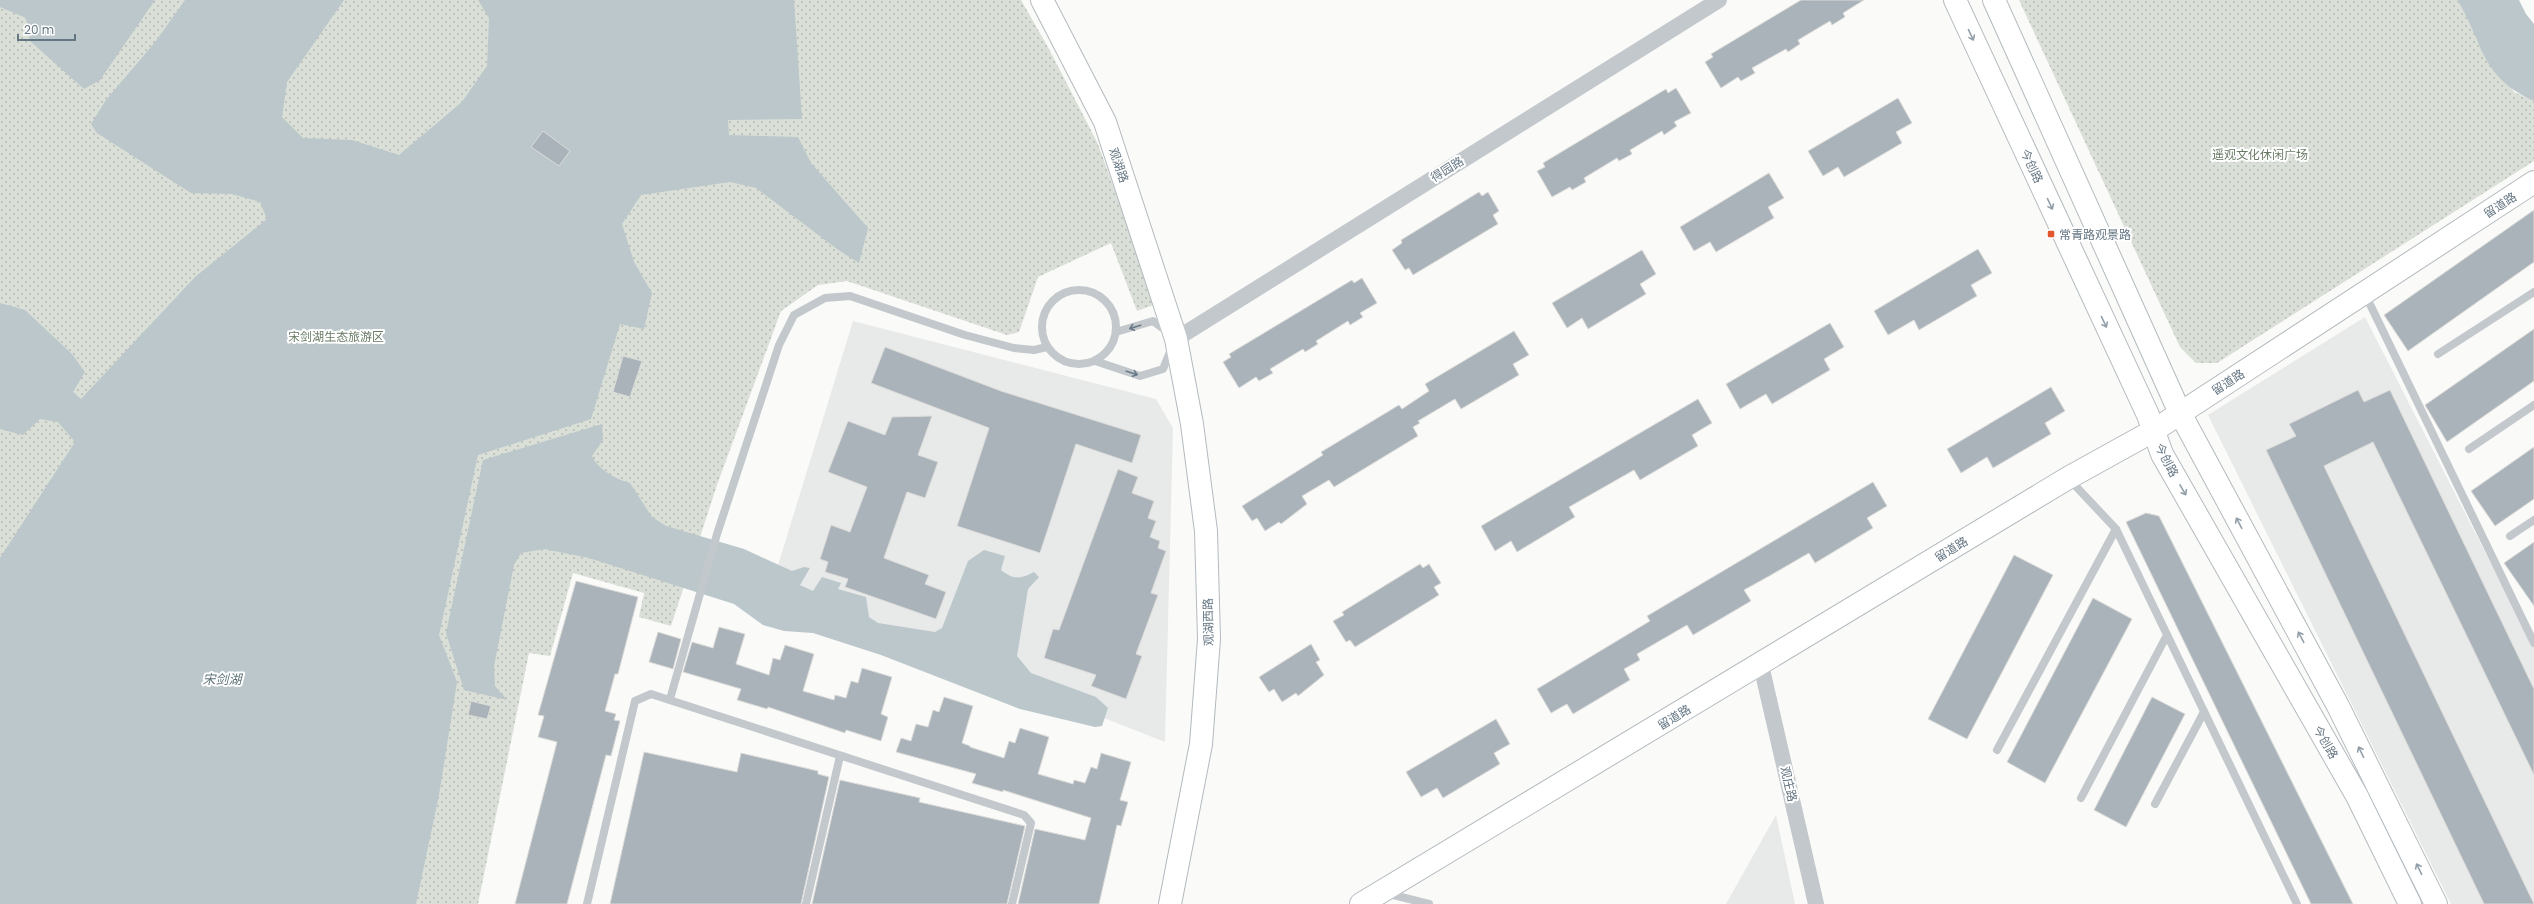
<svg xmlns="http://www.w3.org/2000/svg" width="2534" height="904" font-family="Poppins,'Noto Sans SC',sans-serif">
  <style>
    .built { fill: #e8e9e9 }
    .park { fill: url(#park-dots) }
    .water { fill: #bbc7cb }
    .building { fill: #aab3b9; stroke: #dcdcda }
    .lines { fill: none; stroke-linecap: round; stroke-linejoin: round }
    .secondary-casing { stroke: #b3babf; stroke-width: 24 }
    .lane { stroke: #c3c8cc; stroke-width: 8 }
    .street { stroke: #c3c8cc; stroke-width: 16 }
    .secondary { stroke: #fff; stroke-width: 22 }
    .oneway { stroke: #939fa8 }
    .oneway2 { stroke: #6a7a87 }
    .poi-dot { fill: #e4572e; stroke: #fff; stroke-width: 1.5 }
    .labels { text-anchor: middle; dominant-baseline: central; stroke-width: 4; stroke-linejoin: round; paint-order: stroke }
    .park-label { font-size: 12px; fill: #687a64; stroke: #fff }
    .street-label { font-size: 12px; fill: #657683; stroke: #fff }
    .poi-label { font-size: 12px; fill: #657683; stroke: #fff; text-anchor: start }
    .water-label { font-size: 13px; font-style: italic; fill: #60757c; stroke: #fff }
  </style>
  <defs>
    <pattern id="park-dots" width="8" height="8" patternUnits="userSpaceOnUse"><rect width="8" height="8" fill="#dadfd7"/><path d="M2 2h.1M6 6h.1" fill="none" stroke="#b4b9b4" stroke-width="1.8" stroke-linecap="round"/></pattern>
  </defs>
  <rect width="100%" height="100%" fill="#fafaf8"/>
  <!-- built -->
  <g class="built">
    <path d="M2365,317L2534,648V904H2451L2208,415Z"/>
    <path d="M853,321L1156,399L1173,428L1165,742L1025,687L768,598Z"/>
    <path d="M1776,815L1795,904H1726Z"/>
  </g>
  <!-- park -->
  <g class="park">
    <path d="M0,0H1021L1049,49L1098,144L1156,304L1137,311L1111,243L1038,277L1019,332L1007,335L847,281L818,285L781,311L717,485L671,626L639,617L644,593L573,573L550,656L529,653L478,904H0Z"/>
    <path d="M2019,0H2457L2514,92L2534,101V161L2217,363H2196L2180,347Z"/>
  </g>
  <!-- water -->
  <g class="water">
    <path d="M0,0H155L100,80L84,89L30,41L26,18L0,7Z"/>
    <path d="M185,0H344L287,82L282,117L303,138L352,140L399,155L462,102L487,66L489,18L478,0H794L802,119L728,120L729,135L798,137L811,163L868,228L859,263L837,249L756,188L730,182L641,195L622,224L634,262L652,293L644,329L620,324L591,419L478,455L439,635L457,682L439,795L416,904H0V558L75,442L58,422L40,419L23,435L0,429V303L25,310L72,354L85,372L73,392L81,399L195,277L267,219L260,202L232,194L191,193L97,133L91,124L106,100L156,41Z"/>
    <path d="M2457,0H2519L2526,14L2534,24V101C2479,76 2485,44 2457,0Z"/>
    <path d="M602,424L603,440L592,456C598,469 615,479 630,483L652,517L666,526L744,549L792,571L804,567L810,568L800,585L813,591L822,577L841,583L838,589L866,597L869,617L878,623L935,632L942,628L968,561L984,550L1005,556L1001,570C1013,580 1021,579 1034,572L1039,577L1028,589L1017,656L1031,673L1096,697L1108,708L1102,726L1095,727L1020,709L881,655L813,633L784,631L763,625L734,604L589,558L544,549L521,553L514,565L494,666L495,686L507,700L464,690L446,633L483,460Z"/>
  </g>
  <!-- building -->
  <g class="building">
    <path d="M1801,0H1864L1843,13L1845,17L1832,25L1830,21L1798,40L1800,44L1788,52L1786,49L1752,68L1755,73L1741,81L1738,77L1721,88L1705,62L1713,57L1711,54Z"/>
    <path d="M1676,88L1691,113L1674,122L1677,126L1664,135L1662,131L1630,150L1632,154L1619,161L1617,158L1584,178L1586,182L1572,190L1570,187L1552,197L1537,171L1545,167L1543,163L1666,89L1668,93Z"/>
    <path d="M1898,98L1912,123L1896,132L1902,143L1844,177L1838,167L1823,176L1808,151Z"/>
    <path d="M543,131L570,151L559,166L531,147Z"/>
    <path d="M1769,173L1784,198L1768,207L1774,218L1716,252L1710,242L1694,251L1680,227Z"/>
    <path d="M1479,192L1482,196L1488,192L1499,211L1493,215L1498,224L1413,275L1409,268L1405,270L1392,250L1402,243L1401,240Z"/>
    <path d="M2534,210V262L2408,351L2384,315Z"/>
    <path d="M1978,249L1992,273L1971,285L1977,296L1919,330L1914,320L1888,335L1874,311Z"/>
    <path d="M1642,250L1656,274L1640,284L1646,294L1588,329L1582,318L1567,328L1552,303Z"/>
    <path d="M1362,278L1377,303L1360,313L1363,317L1350,325L1348,321L1316,341L1318,344L1305,352L1303,349L1270,369L1273,373L1259,381L1256,377L1239,388L1223,362L1231,357L1229,354L1352,280L1354,283Z"/>
    <path d="M1830,323L1844,347L1824,359L1830,370L1772,404L1766,394L1740,409L1726,384Z"/>
    <path d="M2534,329V381L2447,442L2425,405Z"/>
    <path d="M1514,331L1529,355L1513,364L1519,375L1461,409L1455,399L1418,421L1420,423L1413,427L1418,436L1334,487L1329,480L1302,496L1307,504L1281,524L1279,522L1265,531L1257,518L1252,521L1242,506L1323,455L1321,452L1399,405L1402,409L1429,391L1425,384Z"/>
    <path d="M885,347L1001,391L1141,435L1132,463L1076,444L1040,553L957,526L989,428L871,383Z"/>
    <path d="M623,356L642,361L630,397L613,392Z"/>
    <path d="M2051,387L2065,411L2045,423L2051,434L1993,468L1987,457L1961,473L1947,449Z"/>
    <path d="M2358,390L2364,402L2390,390L2534,689V775L2373,442L2324,466L2534,904H2484L2266,450L2296,436L2289,424Z"/>
    <path d="M1698,399L1712,423L1692,435L1698,446L1640,480L1634,470L1569,507L1575,517L1517,552L1511,541L1495,551L1481,526Z"/>
    <path d="M932,416L918,455L938,462L925,498L907,492L884,558L929,575L925,584L946,592L936,619L845,587L848,579L825,572L828,562L820,559L831,525L850,532L867,487L828,472L848,421L885,435L892,417Z"/>
    <path d="M2534,447V499L2495,526L2471,491Z"/>
    <path d="M1118,469L1138,477L1132,493L1154,501L1148,518L1156,521L1150,537L1160,541L1158,548L1166,551L1151,593L1158,595L1136,654L1142,656L1126,699L1091,686L1096,675L1044,658L1053,629L1059,630Z"/>
    <path d="M1873,482L1887,506L1867,518L1873,528L1815,563L1809,553L1771,575L1744,590L1751,601L1693,635L1687,625L1637,654L1640,660L1624,669L1630,680L1573,714L1567,704L1551,713L1537,689L1650,621L1647,616Z"/>
    <path d="M2146,513L2159,516L2353,904H2311L2126,522Z"/>
    <path d="M2534,542V606L2504,563Z"/>
    <path d="M2014,555L2053,575L1967,739L1928,719Z"/>
    <path d="M1420,564L1423,568L1429,564L1441,583L1434,587L1439,595L1355,647L1350,640L1346,642L1333,621L1344,615L1342,612Z"/>
    <path d="M576,581L638,597L618,674H615L605,711L616,714L614,720L620,721L611,756L606,755L567,904H515L557,742L538,737L544,716L538,715Z"/>
    <path d="M2093,598L2132,619L2045,783L2007,762Z"/>
    <path d="M719,627L745,634L736,664L769,675L773,658L780,660L785,645L814,654L803,691L834,700L835,695L846,698L851,681L858,683L862,668L892,677L881,714L888,717L881,741L846,730L845,733L768,707L767,709L737,700L741,689L683,672L692,642L713,648Z"/>
    <path d="M658,632L681,639L673,669L649,662Z"/>
    <path d="M1311,644L1320,660L1316,662L1324,675L1298,696L1296,693L1282,702L1274,689L1269,692L1259,677Z"/>
    <path d="M944,697L973,706L962,743L970,746V747L1004,758L1009,741L1015,743L1020,728L1049,737L1038,774L1073,784L1074,780L1085,783L1091,767L1097,769L1101,753L1131,762L1120,800L1128,802L1121,826L1117,825L1099,904H1018L1035,829L1085,840L1091,818L1003,790V792L972,783L976,774L896,752L901,738L911,741L916,724L928,727L933,710L939,712Z"/>
    <path d="M2152,697L2185,714L2126,827L2094,810Z"/>
    <path d="M471,701L491,706L487,719L468,715Z"/>
    <path d="M1496,719L1510,744L1494,753L1500,764L1443,798L1437,788L1421,797L1406,772Z"/>
    <path d="M644,752L737,772L741,753L818,771V774L829,777L801,904H610Z"/>
    <path d="M840,780L920,798L919,802L1025,826L1007,904H812Z"/>
  </g>
  <g class="lines">
    <defs>
      <g id="secondary">
        <path d="M1042,0L1105,122L1176,339L1192,424L1206,531L1209,639L1201,744L1170,904"/>
        <path d="M1955,0L2148,415L2162,454L2357,796L2410,904"/>
        <path d="M1994,0L2180,413L2338,706L2436,904"/>
        <path d="M1361,904L2068,478L2153,431L2534,182"/>
      </g>
    </defs>
    <!-- secondary casing -->
    <use href="#secondary" class="secondary-casing"/>
    <!-- lane -->
    <g class="lane">
      <circle cx="1079" cy="327" r="37"/>
      <path d="M2365,294L2534,643"/>
      <path d="M1116,332L1153,321L1168,332"/>
      <path d="M2438,354L2534,292"/>
      <path d="M1095,361L1140,376L1163,369L1172,347"/>
      <path d="M2469,449L2534,405"/>
      <path d="M2069,479L2116,529L2297,904"/>
      <path d="M2510,536L2534,520"/>
      <path d="M670,699L717,534L779,345L794,315L825,298L850,296L965,335L1014,348L1034,350L1047,347"/>
      <path d="M1997,750L2116,529"/>
      <path d="M2081,798L2167,635"/>
      <path d="M2155,804L2204,712"/>
      <path d="M1385,893L1429,904"/>
      <path d="M587,904L635,701L651,694L1024,815L1031,823L1012,904"/>
      <path d="M806,904L840,756"/>
    </g>
    <!-- street -->
    <g class="street">
      <path d="M1176,339L1719,0"/>
      <path d="M1761,665L1816,904"/>
    </g>
    <!-- secondary -->
    <use href="#secondary" class="secondary"/>
  </g>
  <!-- one-way arrows -->
  <defs><path id="oneway-shaft" d="M-6 0H5M1.5-3L5.5 0L1.5 3" fill="none" stroke-width="1.6" stroke-linecap="round" stroke-linejoin="round"/></defs>
  <g class="oneway">
    <use href="#oneway-shaft" transform="translate(1971 35) rotate(65)"/>
    <use href="#oneway-shaft" transform="translate(2050 204) rotate(65)"/>
    <use href="#oneway-shaft" transform="translate(2104 322) rotate(65)"/>
    <use href="#oneway-shaft" transform="translate(2183 490) rotate(60)"/>
    <use href="#oneway-shaft" transform="translate(2239 523) rotate(-118)"/>
    <use href="#oneway-shaft" transform="translate(2301 637) rotate(-118)"/>
    <use href="#oneway-shaft" transform="translate(2361 752) rotate(-116)"/>
    <use href="#oneway-shaft" transform="translate(2419 869) rotate(-116)"/>
  </g>
  <g class="oneway2">
    <use href="#oneway-shaft" transform="translate(1135 327) rotate(163)"/>
    <use href="#oneway-shaft" transform="translate(1132 373) rotate(18)"/>
  </g>
  <!-- markers -->
  <rect class="poi-dot" x="2047" y="230" width="8" height="8" rx="2"/>
  <g class="labels">
    <!-- park labels -->
    <g class="park-label">
      <text x="2260" y="154">遥观文化休闲广场</text>
      <text x="336" y="336">宋剑湖生态旅游区</text>
    </g>
    <!-- street labels -->
    <g class="street-label">
      <text transform="translate(1119 165) rotate(71)">观湖路</text>
      <text transform="translate(2032 166) rotate(65)">今创路</text>
      <text transform="translate(1447 169) rotate(-32)">得园路</text>
      <text transform="translate(2500 205) rotate(-33)">留道路</text>
      <text transform="translate(2228 382) rotate(-33)">留道路</text>
      <text transform="translate(2167 460) rotate(63)">今创路</text>
      <text transform="translate(1951 549) rotate(-31)">留道路</text>
      <text transform="translate(1208 622) rotate(-91)">观湖西路</text>
      <text transform="translate(1674 717) rotate(-31)">留道路</text>
      <text transform="translate(2326 742) rotate(60)">今创路</text>
      <text transform="translate(1789 784) rotate(77)">观庄路</text>
    </g>
    <!-- poi labels -->
    <g class="poi-label">
      <text x="2059" y="234">常青路观景路</text>
    </g>
    <!-- water labels -->
    <g class="water-label">
      <text x="222" y="679">宋剑湖</text>
    </g>
  </g>
  <!-- scale -->
  <path d="M18 34v6h57v-6" fill="none" stroke="#657683" stroke-width="2"/>
  <text x="24" y="34" font-size="12" fill="#657683" stroke="#ffffff" stroke-width="3" paint-order="stroke">20 m</text>
</svg>
